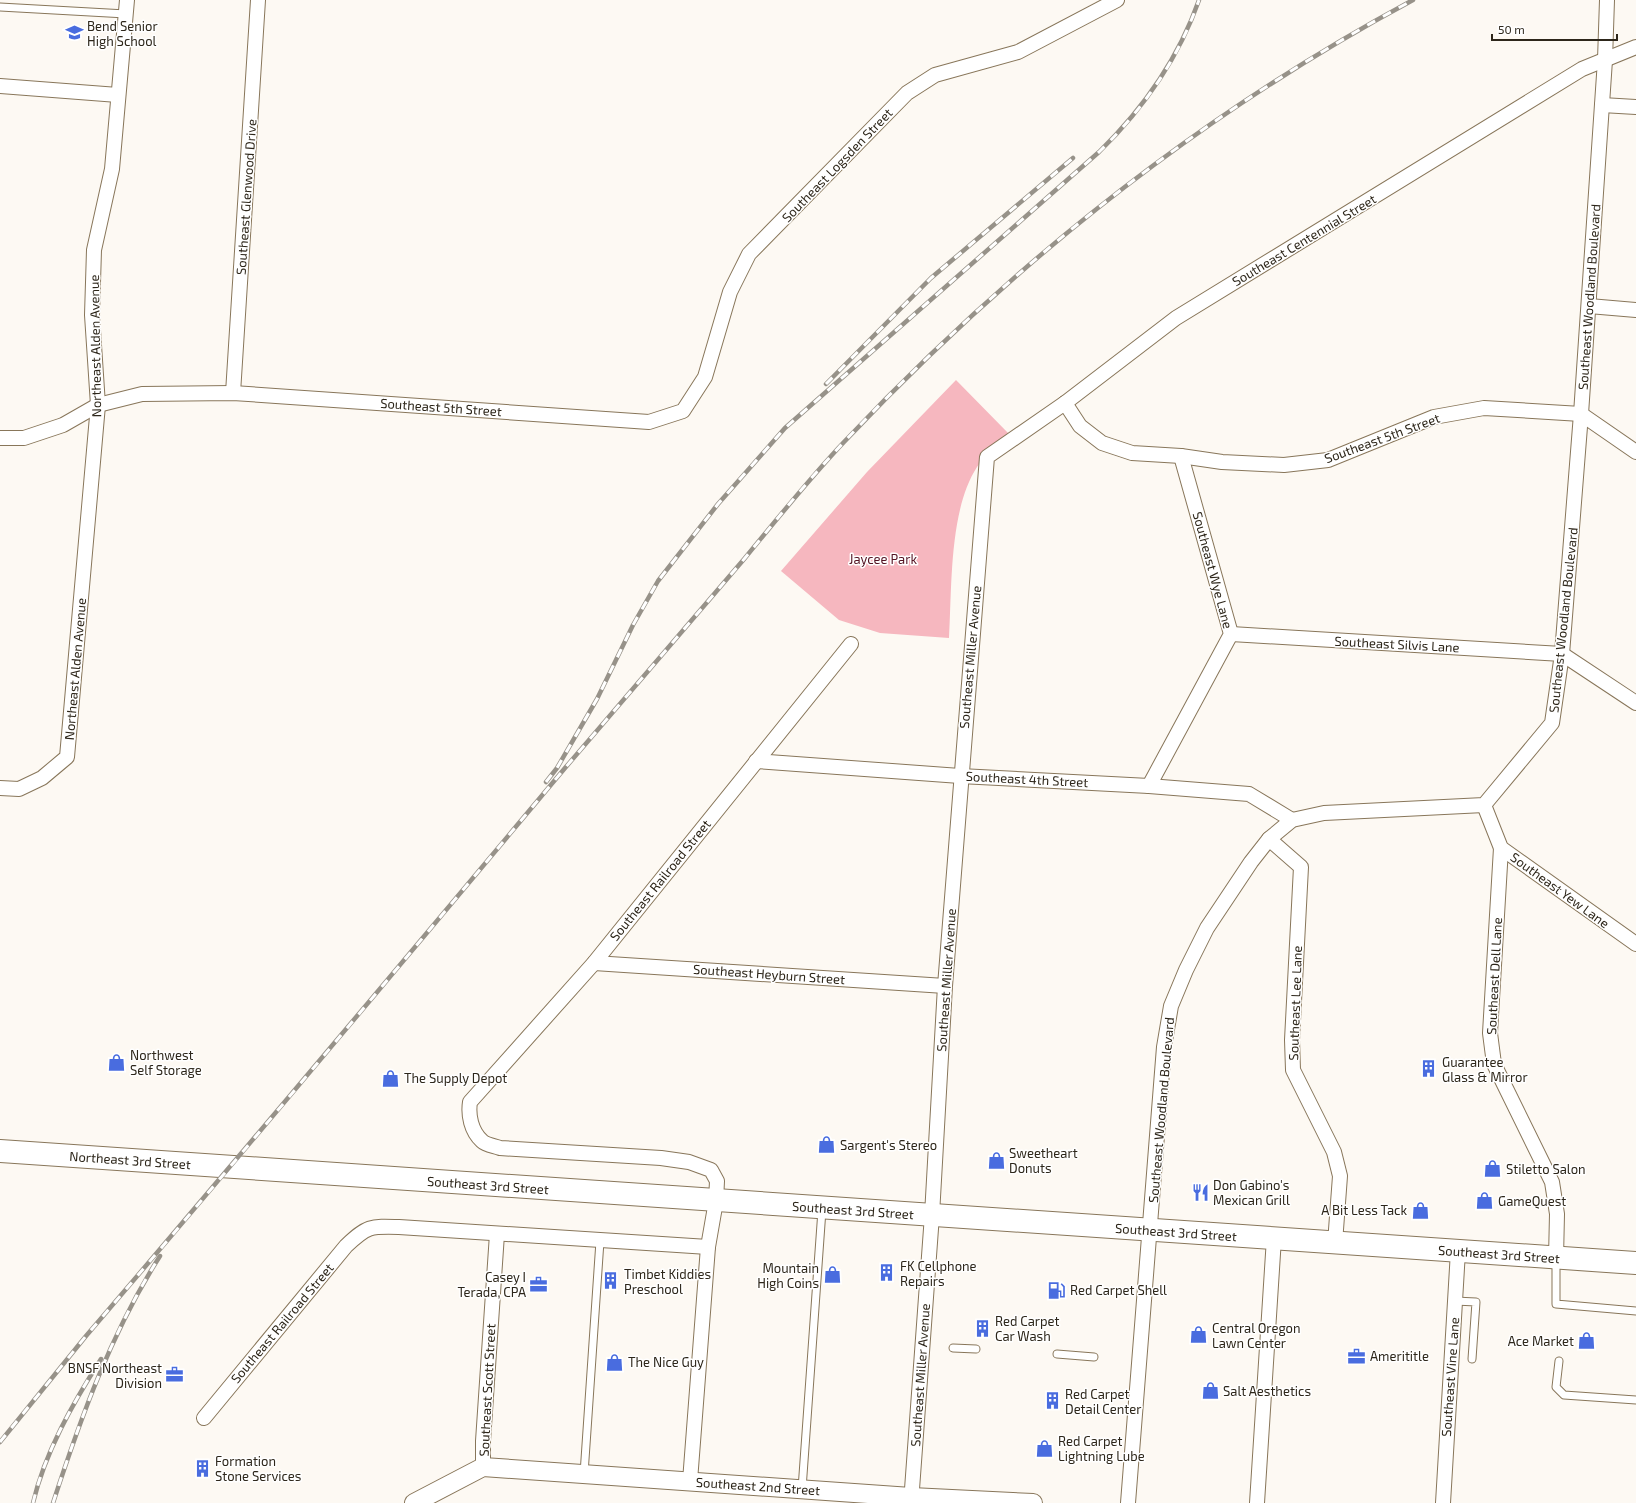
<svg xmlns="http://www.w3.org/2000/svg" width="1636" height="1503" font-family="'Exo 2',sans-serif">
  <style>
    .green { fill: #f6b7bf }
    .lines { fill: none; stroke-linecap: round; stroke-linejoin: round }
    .service-casing { stroke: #88765a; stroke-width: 9 }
    .minor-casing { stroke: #88765a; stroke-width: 16 }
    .tertiary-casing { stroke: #88765a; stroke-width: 20 }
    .primary-casing { stroke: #88765a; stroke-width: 24 }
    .service { stroke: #fff; stroke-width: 7 }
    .minor { stroke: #fff; stroke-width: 14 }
    .tertiary { stroke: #fff; stroke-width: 18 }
    .primary { stroke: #fff; stroke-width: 22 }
    .rail-casing { stroke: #979289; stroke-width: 4.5 }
    .rail { stroke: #fff; stroke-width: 3; stroke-dasharray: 9; stroke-linecap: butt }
    .labels { text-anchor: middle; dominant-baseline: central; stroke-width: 3; stroke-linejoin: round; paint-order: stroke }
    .poi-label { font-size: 13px; fill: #2d261a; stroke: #fff; text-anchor: start }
    .street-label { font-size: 13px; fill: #2d261a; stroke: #fff }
    .park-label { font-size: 13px; fill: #541323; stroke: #fff }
  </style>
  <rect width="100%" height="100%" fill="#fdf9f3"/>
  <!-- green -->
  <path class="green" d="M956,380L1009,434C999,444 985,455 977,467C949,510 952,587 949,638L880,633L839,620L781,571L867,472Z"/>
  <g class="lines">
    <defs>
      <g id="service">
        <path d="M0,7L126,14"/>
        <path d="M1556,1261V1304L1636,1311"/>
        <path d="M1455,1301L1476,1302L1472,1359"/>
        <path d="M953,1348L976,1349"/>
        <path d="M1057,1354L1094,1357"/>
        <path d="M1559,1361L1556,1387L1564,1395L1636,1400"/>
        <path d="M584,1474L600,1241"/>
        <path d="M802,1489L822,1210"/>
      </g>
      <g id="minor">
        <path d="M0,86L118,95"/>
        <path d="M1602,105L1636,107"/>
        <path d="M1589,306L1636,310"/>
        <path d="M233,393L258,0"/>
        <path d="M1065,403L1080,426L1102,443L1132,453L1181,456L1222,462L1284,465L1328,460L1434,417L1484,408L1581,414L1636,452"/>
        <path d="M0,438H24L63,425L98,405L142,394L233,393L649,422L683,411L705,377L730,292L749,254L907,93L935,75L1018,52L1117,0"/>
        <path d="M1231,634L1562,654L1636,703"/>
        <path d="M756,761L960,776L1149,786L1249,794L1292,820"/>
        <path d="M1149,786L1231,634L1181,456"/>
        <path d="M0,788L19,789L42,778L67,757L98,405L92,315L94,250L112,169L127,0"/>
        <path d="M1484,805L1501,848L1636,944"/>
        <path d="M1269,839L1301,867L1292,1040L1293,1070L1334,1152L1340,1176L1335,1243"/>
        <path d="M1501,848L1490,1033L1494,1064L1552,1182L1557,1214L1556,1258"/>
        <path d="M594,963L945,986"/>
        <path d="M204,1418L346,1246C367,1226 370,1226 399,1227L708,1247"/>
        <path d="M483,1467V1441L497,1234"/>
        <path d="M690,1481L708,1247L716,1201L717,1181L711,1170L689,1162L661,1158L500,1148C495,1146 486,1145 482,1141C471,1131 468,1115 470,1102L594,963L851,644"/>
        <path d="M911,1503L932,1215L945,986L987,457L1065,403L1176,318L1582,69L1636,47"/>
        <path d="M1128,1503L1164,1047L1171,1006L1186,970L1207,928L1251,862L1269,839L1292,820L1324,813L1484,805L1552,723L1562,654L1581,414L1605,60L1607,0"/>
        <path d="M1257,1503L1274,1238"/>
        <path d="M1443,1503L1458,1251"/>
      </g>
      <path id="tertiary" d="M414,1503L483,1467L911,1497L1033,1503"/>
      <path id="primary" d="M0,1151L1636,1263"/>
    </defs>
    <!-- service casing -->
    <use href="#service" class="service-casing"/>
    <!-- minor casing -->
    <use href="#minor" class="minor-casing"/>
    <!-- tertiary casing -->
    <use href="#tertiary" class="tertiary-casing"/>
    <!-- primary casing -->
    <use href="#primary" class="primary-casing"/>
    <!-- service -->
    <use href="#service" class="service"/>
    <!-- minor -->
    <use href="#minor" class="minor"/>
    <!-- tertiary -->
    <use href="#tertiary" class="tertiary"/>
    <!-- primary -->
    <use href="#primary" class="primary"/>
    <defs>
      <g id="rail">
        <path d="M826,384L931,278L1073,158"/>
        <path d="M546,782L557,768L597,699L633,625L658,581L718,504L785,428L1099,152C1144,108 1178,60 1199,0"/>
        <path d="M0,1442L86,1336C247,1148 406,958 565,768C625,698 685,628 745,558C777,519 809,479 844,442C1011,265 1199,115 1413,0"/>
        <path d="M33,1503C45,1452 73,1403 101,1359"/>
        <path d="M53,1503C81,1417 111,1333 160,1256"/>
      </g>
    </defs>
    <!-- rail casing -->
    <use href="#rail" class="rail-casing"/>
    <!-- rail -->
    <use href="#rail" class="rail"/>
  </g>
  <!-- icons -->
  <defs>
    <symbol id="school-bare" viewBox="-9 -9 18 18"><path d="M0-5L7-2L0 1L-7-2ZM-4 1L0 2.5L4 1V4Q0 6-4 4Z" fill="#496cdf" stroke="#fff" stroke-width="2.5" paint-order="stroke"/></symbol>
    <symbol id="shop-bare" viewBox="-9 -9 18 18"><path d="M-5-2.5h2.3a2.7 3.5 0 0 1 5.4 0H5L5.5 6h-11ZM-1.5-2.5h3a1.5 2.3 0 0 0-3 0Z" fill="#496cdf" stroke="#fff" stroke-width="2.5" paint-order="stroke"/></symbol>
    <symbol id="building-bare" viewBox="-9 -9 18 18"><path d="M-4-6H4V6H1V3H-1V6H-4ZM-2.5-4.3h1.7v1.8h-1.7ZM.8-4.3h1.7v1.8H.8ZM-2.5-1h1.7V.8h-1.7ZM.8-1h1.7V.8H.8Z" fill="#496cdf" stroke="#fff" stroke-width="2.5" paint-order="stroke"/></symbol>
    <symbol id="restaurant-bare" viewBox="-9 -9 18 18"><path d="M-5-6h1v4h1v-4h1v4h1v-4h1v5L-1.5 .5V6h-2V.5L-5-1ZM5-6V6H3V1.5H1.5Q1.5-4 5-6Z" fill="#496cdf" stroke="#fff" stroke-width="2.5" paint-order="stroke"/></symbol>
    <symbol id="office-bare" viewBox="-9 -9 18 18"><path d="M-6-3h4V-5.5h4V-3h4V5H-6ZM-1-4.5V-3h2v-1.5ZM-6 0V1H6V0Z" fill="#496cdf" stroke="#fff" stroke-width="2.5" paint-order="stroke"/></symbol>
    <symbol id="fuel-bare" viewBox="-9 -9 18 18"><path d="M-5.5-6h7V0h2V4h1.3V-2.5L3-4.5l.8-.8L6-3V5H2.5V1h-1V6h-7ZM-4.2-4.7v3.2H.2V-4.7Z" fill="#496cdf" stroke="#fff" stroke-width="2.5" paint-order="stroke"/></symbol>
  </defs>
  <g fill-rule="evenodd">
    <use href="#school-bare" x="62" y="20" width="25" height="25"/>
    <use href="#shop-bare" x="104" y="1050" width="25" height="25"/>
    <use href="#building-bare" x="1416" y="1056" width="25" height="25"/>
    <use href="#shop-bare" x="378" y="1066" width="25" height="25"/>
    <use href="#shop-bare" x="814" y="1132" width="25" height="25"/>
    <use href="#shop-bare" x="984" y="1148" width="25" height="25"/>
    <use href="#shop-bare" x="1480" y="1156" width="25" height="25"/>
    <use href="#restaurant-bare" x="1188" y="1180" width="25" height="25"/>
    <use href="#shop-bare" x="1472" y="1188" width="25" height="25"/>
    <use href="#shop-bare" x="1408" y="1198" width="25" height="25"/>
    <use href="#building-bare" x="874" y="1260" width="25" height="25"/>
    <use href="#shop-bare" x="820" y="1262" width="25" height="25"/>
    <use href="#building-bare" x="598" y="1268" width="25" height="25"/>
    <use href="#office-bare" x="526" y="1272" width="25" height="25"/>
    <use href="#fuel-bare" x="1044" y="1278" width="25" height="25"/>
    <use href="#building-bare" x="970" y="1316" width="25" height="25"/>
    <use href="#shop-bare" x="1186" y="1322" width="25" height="25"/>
    <use href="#shop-bare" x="1574" y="1328" width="25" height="25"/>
    <use href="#office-bare" x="1344" y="1344" width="25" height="25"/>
    <use href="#shop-bare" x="602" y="1350" width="25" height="25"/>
    <use href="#office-bare" x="162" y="1362" width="25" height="25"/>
    <use href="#shop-bare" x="1198" y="1378" width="25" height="25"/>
    <use href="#building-bare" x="1040" y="1388" width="25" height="25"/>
    <use href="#shop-bare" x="1032" y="1436" width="25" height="25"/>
    <use href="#building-bare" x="190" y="1456" width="25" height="25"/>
  </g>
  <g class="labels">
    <!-- poi labels -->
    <g class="poi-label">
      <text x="87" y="26">Bend Senior<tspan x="87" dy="15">High School</tspan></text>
      <text x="130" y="1055">Northwest<tspan x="130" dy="15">Self Storage</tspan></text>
      <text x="1442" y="1062">Guarantee<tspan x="1442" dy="15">Glass &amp; Mirror</tspan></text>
      <text x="404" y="1078">The Supply Depot</text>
      <text x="840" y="1145">Sargent's Stereo</text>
      <text x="1009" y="1153">Sweetheart<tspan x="1009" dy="15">Donuts</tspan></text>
      <text x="1506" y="1169">Stiletto Salon</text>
      <text x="1213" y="1185">Don Gabino's<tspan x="1213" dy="15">Mexican Grill</tspan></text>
      <text x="1498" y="1201">GameQuest</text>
      <text x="1407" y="1210" text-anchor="end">A Bit Less Tack</text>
      <text x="900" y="1266">FK Cellphone<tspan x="900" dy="15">Repairs</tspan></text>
      <text x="819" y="1268" text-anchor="end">Mountain<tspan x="819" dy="15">High Coins</tspan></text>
      <text x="624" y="1274">Timbet Kiddies<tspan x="624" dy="15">Preschool</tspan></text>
      <text x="526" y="1277" text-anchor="end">Casey I<tspan x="526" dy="15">Terada, CPA</tspan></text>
      <text x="1070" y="1290">Red Carpet Shell</text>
      <text x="995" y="1321">Red Carpet<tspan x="995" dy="15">Car Wash</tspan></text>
      <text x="1212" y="1328">Central Oregon<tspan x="1212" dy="15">Lawn Center</tspan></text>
      <text x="1574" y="1341" text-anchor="end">Ace Market</text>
      <text x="1370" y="1356">Amerititle</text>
      <text x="628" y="1362">The Nice Guy</text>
      <text x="162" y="1368" text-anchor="end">BNSF Northeast<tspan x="162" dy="15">Division</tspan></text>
      <text x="1223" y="1391">Salt Aesthetics</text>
      <text x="1065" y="1394">Red Carpet<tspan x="1065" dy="15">Detail Center</tspan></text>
      <text x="1058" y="1441">Red Carpet<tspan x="1058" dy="15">Lightning Lube</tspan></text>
      <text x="215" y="1461">Formation<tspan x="215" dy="15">Stone Services</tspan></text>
    </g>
    <!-- street labels -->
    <g class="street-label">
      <text transform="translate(837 165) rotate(-46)">Southeast Logsden Street</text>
      <text transform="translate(246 197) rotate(-86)">Southeast Glenwood Drive</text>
      <text transform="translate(1304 240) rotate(-31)">Southeast Centennial Street</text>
      <text transform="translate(1589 297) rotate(-86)">Southeast Woodland Boulevard</text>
      <text transform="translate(95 346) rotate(-91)">Northeast Alden Avenue</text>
      <text transform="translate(441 407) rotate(4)">Southeast 5th Street</text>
      <text transform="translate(1382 438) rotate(-20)">Southeast 5th Street</text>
      <text transform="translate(1213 570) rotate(75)">Southeast Wye Lane</text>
      <text transform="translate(1563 620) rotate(-84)">Southeast Woodland Boulevard</text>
      <text transform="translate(1397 644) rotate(3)">Southeast Silvis Lane</text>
      <text transform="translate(970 657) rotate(-85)">Southeast Miller Avenue</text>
      <text transform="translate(75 669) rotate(-85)">Northeast Alden Avenue</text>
      <text transform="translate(1027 779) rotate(3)">Southeast 4th Street</text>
      <text transform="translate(660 880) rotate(-51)">Southeast Railroad Street</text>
      <text transform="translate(1560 890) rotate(36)">Southeast Yew Lane</text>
      <text transform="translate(769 974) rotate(4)">Southeast Heyburn Street</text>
      <text transform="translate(1494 976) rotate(-87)">Southeast Dell Lane</text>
      <text transform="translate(946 980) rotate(-86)">Southeast Miller Avenue</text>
      <text transform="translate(1295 1003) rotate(-88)">Southeast Lee Lane</text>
      <text transform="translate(1161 1110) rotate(-85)">Southeast Woodland Boulevard</text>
      <text transform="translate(130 1160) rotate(4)">Northeast 3rd Street</text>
      <text transform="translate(488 1185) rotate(4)">Southeast 3rd Street</text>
      <text transform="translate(853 1210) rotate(4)">Southeast 3rd Street</text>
      <text transform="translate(1176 1232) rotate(4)">Southeast 3rd Street</text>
      <text transform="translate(1499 1254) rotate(4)">Southeast 3rd Street</text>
      <text transform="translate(282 1323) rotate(-50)">Southeast Railroad Street</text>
      <text transform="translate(920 1375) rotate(-86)">Southeast Miller Avenue</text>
      <text transform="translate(1450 1377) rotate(-86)">Southeast Vine Lane</text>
      <text transform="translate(487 1390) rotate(-87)">Southeast Scott Street</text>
      <text transform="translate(758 1486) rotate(4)">Southeast 2nd Street</text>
    </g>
    <!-- park labels -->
    <g class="park-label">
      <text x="883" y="559">Jaycee Park</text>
    </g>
  </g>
  <!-- scale -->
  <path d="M1492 34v6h125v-6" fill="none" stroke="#2d261a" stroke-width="2"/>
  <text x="1498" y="34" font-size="12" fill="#2d261a" stroke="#ffffff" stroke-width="3" paint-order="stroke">50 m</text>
</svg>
